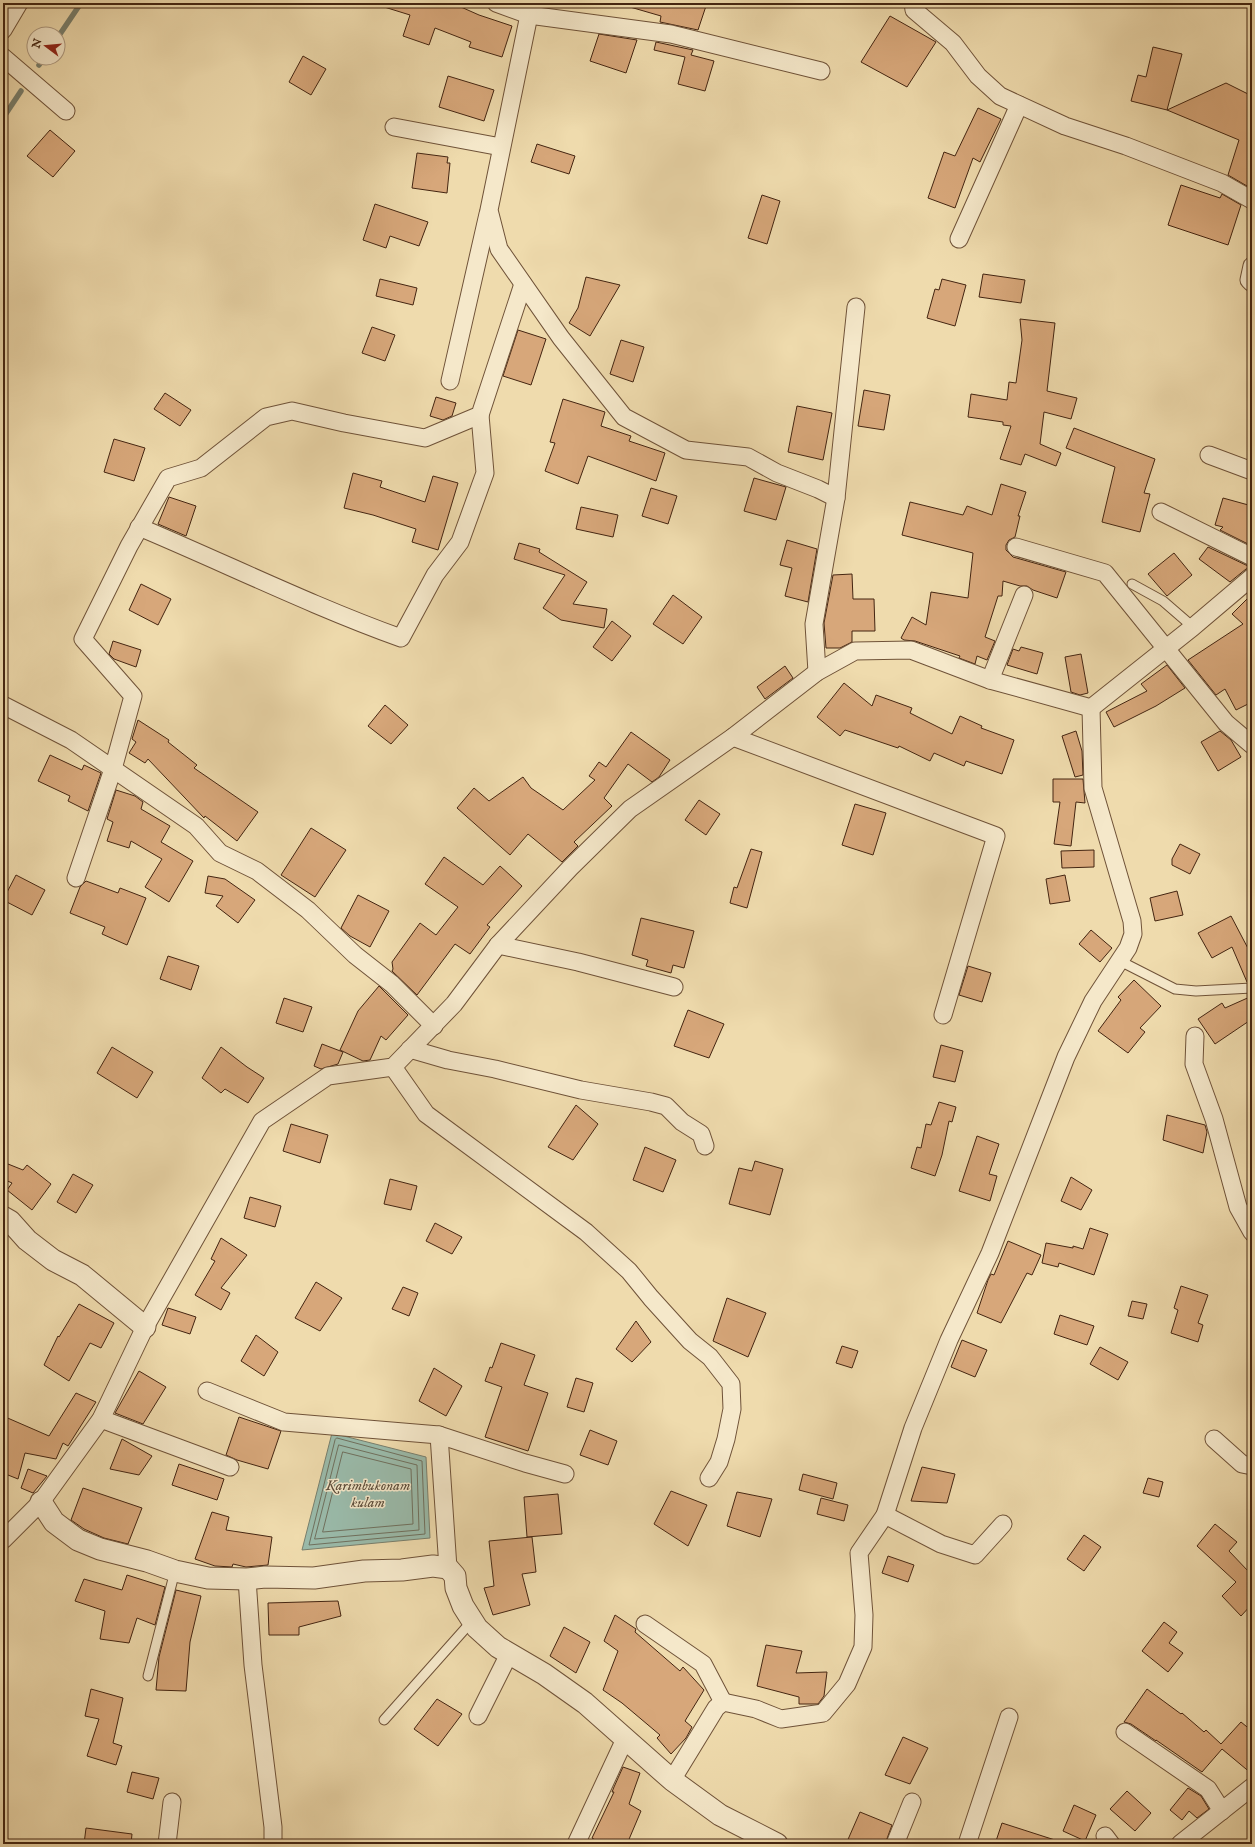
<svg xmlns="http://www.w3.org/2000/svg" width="1255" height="1847" font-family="'IM FELL English',serif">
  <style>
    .water { fill: #9abbab; stroke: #787f6d }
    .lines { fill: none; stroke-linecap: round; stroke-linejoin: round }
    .shore { stroke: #6f705e; stroke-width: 1 }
    .stream { stroke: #787f6d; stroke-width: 5.5 }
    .building { fill: #d7a77a; stroke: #442511 }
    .service-casing { stroke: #6f5238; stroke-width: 11 }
    .minor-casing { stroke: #6f5238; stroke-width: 19 }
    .tertiary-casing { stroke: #6f5238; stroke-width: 23 }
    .service { stroke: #f5e8ca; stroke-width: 9 }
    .minor { stroke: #f5e8ca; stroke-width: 17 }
    .tertiary { stroke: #f5e8ca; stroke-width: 21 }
    .labels { text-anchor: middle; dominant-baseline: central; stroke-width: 3; stroke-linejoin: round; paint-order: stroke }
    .water-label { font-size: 15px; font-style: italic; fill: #5a4a38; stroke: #f5e8ca }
  </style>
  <rect width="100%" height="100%" fill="#efdbad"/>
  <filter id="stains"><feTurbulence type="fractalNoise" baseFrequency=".005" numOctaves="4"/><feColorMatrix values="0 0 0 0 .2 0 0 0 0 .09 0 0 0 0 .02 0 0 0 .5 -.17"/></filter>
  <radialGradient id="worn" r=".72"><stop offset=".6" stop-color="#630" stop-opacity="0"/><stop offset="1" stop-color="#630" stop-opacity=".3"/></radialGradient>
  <!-- water -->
  <path class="water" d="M332,1433L426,1457L430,1538L302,1550Z"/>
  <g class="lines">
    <!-- shore -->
    <g class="shore">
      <path d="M337,1438L422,1461L425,1534L309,1545L335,1440Z"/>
      <path d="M339,1445L417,1465L419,1530L315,1539Z"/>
      <path d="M343,1452L411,1469L413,1524L323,1532Z"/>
    </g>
    <!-- stream -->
    <g class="stream">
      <path d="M58,37L81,3"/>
      <path d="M39,65L44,58"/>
      <path d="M3,118L21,91"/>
    </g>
  </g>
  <!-- building -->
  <g class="building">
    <path d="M382,3H452L479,15L512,26L502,57L469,47L471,42L435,28L429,45L403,36L410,15L381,6Z"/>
    <path d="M630,3H707L698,30L660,22L661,16L630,7Z"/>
    <path d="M890,16L936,42L907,87L861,62Z"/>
    <path d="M599,34L637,40L626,73L590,61Z"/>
    <path d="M656,42L693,50L691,55L714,61L705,91L678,84L685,57L654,50Z"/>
    <path d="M1153,47L1182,54L1167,110L1131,101L1138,75L1146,77Z"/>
    <path d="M303,56L326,69L311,95L289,82Z"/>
    <path d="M448,76L494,90L484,121L439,107Z"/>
    <path d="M1226,83L1252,96V181L1249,180L1247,186L1228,175L1239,140L1167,110Z"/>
    <path d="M978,108L1001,119L980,162L973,158L955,208L928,198L944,152L955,156Z"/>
    <path d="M50,130L75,151L53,177L27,156Z"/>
    <path d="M537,144L575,156L569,174L531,162Z"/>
    <path d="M417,153L448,157L447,163H450L447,193L412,188Z"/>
    <path d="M1181,185L1220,198L1222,194L1241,205L1228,245L1168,225Z"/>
    <path d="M762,195L780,201L767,244L748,238Z"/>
    <path d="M375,204L428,222L419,246L390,236L386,248L363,240Z"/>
    <path d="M983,274L1025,280L1021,303L979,297Z"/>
    <path d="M586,277L620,285L590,336L569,323L578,308Z"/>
    <path d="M380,279L417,288L413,305L376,296Z"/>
    <path d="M942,279L966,285L955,326L927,318L935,289L939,290Z"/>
    <path d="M1020,319L1055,323L1047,391L1077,398L1071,419L1044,412L1040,444L1061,453L1056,466L1025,454L1021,465L1000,459L1011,426L1003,425V422L968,417L971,394L1007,400L1009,382L1016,383L1022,340Z"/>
    <path d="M372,327L395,335L385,361L362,353Z"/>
    <path d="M518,330L546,339L531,385L503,376Z"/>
    <path d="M621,340L644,347L633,382L610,374Z"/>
    <path d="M864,390L890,395L884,430L858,426Z"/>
    <path d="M165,393L191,410L180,426L154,409Z"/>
    <path d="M436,397L456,403L452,416L443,420L430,416Z"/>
    <path d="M563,399L605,412L601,426L631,436L629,441L665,453L656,481L588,456L578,484L545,471L555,443L550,442Z"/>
    <path d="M797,406L832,413L823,460L788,452Z"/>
    <path d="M1074,428L1155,459L1144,493L1150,494L1140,532L1102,522L1115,467L1066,448Z"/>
    <path d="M114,439L145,448L134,481L104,472Z"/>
    <path d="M353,473L382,481L380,487L425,502L433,476L458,483L438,550L412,542L416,529L373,515L344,508Z"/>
    <path d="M754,478L786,487L776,520L744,511Z"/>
    <path d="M1001,484L1026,492L1018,516H1020L1015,537L1009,540L1006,545V550L1013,557L1066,572L1057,598L1033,590L1027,586H1020L1003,581L1002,596H998L985,637L995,641L987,660L977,656L975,664L959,658L960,656L915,641L904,640L901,638L912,617L926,625L931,592L968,598L973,553L902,535L910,502L963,515L967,506L992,515Z"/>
    <path d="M651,488L677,496L668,524L642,516Z"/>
    <path d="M169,497L196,506L186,536L158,524Z"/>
    <path d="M1223,498L1252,506V546L1220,530L1223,527L1215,525Z"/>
    <path d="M581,507L618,515L613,537L576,529Z"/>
    <path d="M787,540L817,549L808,602L785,596L792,568L780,565Z"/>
    <path d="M519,543L540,549L539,552L587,582L573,604L607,609L604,628L561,620L543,608L565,575L514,559Z"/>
    <path d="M1208,547L1248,566L1252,567L1246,569L1230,582L1199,559Z"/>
    <path d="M1174,553L1192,575L1167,596L1148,574Z"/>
    <path d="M852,574L853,599H874L875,631H852V642L840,648H826L824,623L833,575Z"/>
    <path d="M141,584L171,599L158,625L129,610Z"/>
    <path d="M1252,590V702L1236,710L1225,689L1216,695L1188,660L1243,624L1232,614L1250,596L1247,594Z"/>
    <path d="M673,595L702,617L683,644L653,624Z"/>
    <path d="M612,621L631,636L612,661L593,647Z"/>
    <path d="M113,641L141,650L136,667L114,659L109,654Z"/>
    <path d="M1021,647L1043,653L1037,674L1007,665L1013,649L1019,651Z"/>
    <path d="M1081,654L1088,693L1080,695L1071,692L1065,657Z"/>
    <path d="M1167,665L1185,688L1156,706L1114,727L1106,712L1147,691L1141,684Z"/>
    <path d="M785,666L793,678L765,699L757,687Z"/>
    <path d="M844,683L872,706L876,695L912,708L910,713L952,734L960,716L982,726L981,728L1014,740L1002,774L966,761L964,766L934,753L930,761L899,746L898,748L845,730L840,736L817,717Z"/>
    <path d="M385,705L408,725L391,744L368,726Z"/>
    <path d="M138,720L169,740L168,742L197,765L194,768L258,812L237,841L205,816L204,818L148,759L145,763L129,753L136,742L132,739Z"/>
    <path d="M1076,731L1082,751L1083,775L1075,777L1062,736Z"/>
    <path d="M1220,731L1231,740L1241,757L1218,771L1201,742Z"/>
    <path d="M631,732L670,760L659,777L652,782L628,764L604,798L612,806L574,842L578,846L562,862L528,834L510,855L457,808L474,788L489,801L523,777L531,788L563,810L595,780L589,776L599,762L606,767Z"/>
    <path d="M50,755L82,770L84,765L101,773L88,811L68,801L70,796L38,781Z"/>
    <path d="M1053,779H1083L1085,803L1076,802L1071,846L1054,844L1060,802H1053Z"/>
    <path d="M116,790L135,796L143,802L141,809L170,826L161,842L193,861L169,902L145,887L162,859L131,841L129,848L107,841L113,822L107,819Z"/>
    <path d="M699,800L720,814L706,835L685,820Z"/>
    <path d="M855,804L886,813L873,855L842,845Z"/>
    <path d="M311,828L346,850L315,897L281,875Z"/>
    <path d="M1180,844L1200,854L1190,874L1172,865V859Z"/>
    <path d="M751,849L762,852L747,908L730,903L734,887L737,888Z"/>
    <path d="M1094,850V867L1062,868L1061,851Z"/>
    <path d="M444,857L483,885L500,866L522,886L487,925L490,927L470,954L455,944L417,995L392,971L393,969L392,962L420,923L436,935L458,907L425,884Z"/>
    <path d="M16,875L45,890L32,915L3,900Z"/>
    <path d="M1065,875L1070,901L1050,904L1046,879Z"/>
    <path d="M208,876L225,879L255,900L238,923L216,906L223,896L205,893Z"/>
    <path d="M86,881L118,893L120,888L146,898L127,945L102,934L105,927L70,913L80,887Z"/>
    <path d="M1177,891L1183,915L1155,921L1150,898Z"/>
    <path d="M358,895L389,911L370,947L350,936L341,928Z"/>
    <path d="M1231,916L1252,956V982H1247L1232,947L1212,958L1198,933Z"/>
    <path d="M641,918L694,931L684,968L673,965L671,973L646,966L648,960L632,955Z"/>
    <path d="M1091,930L1112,948L1100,962L1079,944Z"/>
    <path d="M168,956L199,966L191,990L160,979Z"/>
    <path d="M968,966L991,973L982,1002L959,995Z"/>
    <path d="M1134,980L1161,1006L1140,1028L1145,1032L1128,1053L1098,1031L1121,1000L1118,997Z"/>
    <path d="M379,986L408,1015L386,1040L381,1036L370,1060L363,1061L340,1050L358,1011Z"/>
    <path d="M1252,996V1019L1215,1044L1198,1019L1222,1003L1225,1008Z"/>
    <path d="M284,998L312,1007L303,1032L276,1023Z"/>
    <path d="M688,1010L724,1024L709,1058L674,1046Z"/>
    <path d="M322,1044L343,1052L338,1064L321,1069L314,1066Z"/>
    <path d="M941,1045L963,1051L955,1082L933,1077Z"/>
    <path d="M112,1047L153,1072L137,1098L97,1073Z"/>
    <path d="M221,1047L247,1067L264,1078L248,1103L225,1089L221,1093L202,1078Z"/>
    <path d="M939,1102L956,1107L952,1122L949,1121L942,1155L935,1176L911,1168L917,1147L921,1148L926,1124L931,1125Z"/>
    <path d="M576,1105L598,1124L573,1160L548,1147Z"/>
    <path d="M1167,1115L1205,1125L1207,1132L1203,1153L1163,1140Z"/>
    <path d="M291,1124L328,1135L320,1163L283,1151Z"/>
    <path d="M977,1136L999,1144L989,1174L997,1176L990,1201L959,1191Z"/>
    <path d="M645,1147L676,1160L663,1192L633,1180Z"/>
    <path d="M755,1161L783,1169L770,1215L729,1204L739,1168L752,1171Z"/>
    <path d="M3,1162L23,1170L27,1165L51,1184L32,1210L7,1190L12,1183L3,1179Z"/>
    <path d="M73,1174L93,1185L76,1213L57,1202Z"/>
    <path d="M1071,1177L1092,1190L1081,1210L1061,1201Z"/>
    <path d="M390,1179L417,1186L411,1210L384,1204Z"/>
    <path d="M250,1197L281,1206L275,1227L244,1218Z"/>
    <path d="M435,1223L462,1237L452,1254L426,1241Z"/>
    <path d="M1090,1228L1108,1234L1094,1275L1059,1263L1058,1267L1042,1263L1046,1243L1073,1248V1246L1083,1249Z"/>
    <path d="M221,1238L247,1255L221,1288L230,1293L221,1310L195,1295L215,1261L211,1259Z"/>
    <path d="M1008,1241L1041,1255L1032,1275L1027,1273L1001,1323L977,1313L988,1280L991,1274L994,1275Z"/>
    <path d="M316,1282L342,1298L320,1331L295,1318Z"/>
    <path d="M1181,1286L1208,1295L1198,1323L1203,1325L1198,1342L1171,1333L1178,1310L1174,1308Z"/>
    <path d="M403,1287L418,1293L409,1316L392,1309Z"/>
    <path d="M727,1298L766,1313L748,1357L713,1341Z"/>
    <path d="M1132,1301L1147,1304L1143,1319L1128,1316Z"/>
    <path d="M79,1304L114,1323L101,1348L90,1343L69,1381L44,1365L58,1336L59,1337Z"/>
    <path d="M168,1308L196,1317L190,1334L162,1325Z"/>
    <path d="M1060,1315L1094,1326L1087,1345L1054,1334Z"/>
    <path d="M636,1321L651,1342L632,1362L616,1349Z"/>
    <path d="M256,1335L278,1352L264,1376L241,1361Z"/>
    <path d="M962,1340L987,1350L975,1377L951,1367Z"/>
    <path d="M501,1343L535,1355L524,1385L548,1393L528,1451L485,1437L502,1387L485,1381L490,1367L492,1368Z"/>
    <path d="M842,1346L858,1351L852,1368L836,1363Z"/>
    <path d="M1100,1347L1128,1362L1118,1380L1090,1364Z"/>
    <path d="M434,1368L462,1386L446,1416L419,1401Z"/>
    <path d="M139,1371L166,1387L143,1424L115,1413Z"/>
    <path d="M576,1378L593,1383L584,1412L567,1407Z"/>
    <path d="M76,1393L96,1402L68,1446L63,1443L56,1459L25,1453L18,1479L3,1473V1416L49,1436Z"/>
    <path d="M239,1417L281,1431L268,1469L237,1460L226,1455Z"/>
    <path d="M590,1430L617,1441L608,1465L580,1455Z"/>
    <path d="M122,1439L152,1456L139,1475L110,1469Z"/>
    <path d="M179,1464L224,1479L217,1500L172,1485Z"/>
    <path d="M922,1467L955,1474L947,1503L911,1501Z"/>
    <path d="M28,1469L47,1476L33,1493L21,1488Z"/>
    <path d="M803,1474L837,1483L833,1499L799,1490Z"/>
    <path d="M1148,1478L1163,1482L1159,1497L1143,1493Z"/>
    <path d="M83,1488L142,1508L128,1544L104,1538L84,1529L71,1520Z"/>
    <path d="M671,1491L707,1505L688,1546L654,1524Z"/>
    <path d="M737,1492L772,1499L760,1537L727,1526Z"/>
    <path d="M558,1494L562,1534L527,1537L524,1497Z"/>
    <path d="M821,1498L848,1505L844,1521L817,1514Z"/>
    <path d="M212,1512L229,1517L226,1530L272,1537L268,1565L246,1567L233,1564L232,1567L215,1566L195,1559Z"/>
    <path d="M1215,1524L1237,1542L1229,1551L1248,1571L1252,1567V1604L1241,1616L1222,1596L1236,1582L1197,1546Z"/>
    <path d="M1084,1535L1101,1547L1084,1571L1067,1559Z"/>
    <path d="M532,1537L536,1572L522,1574L530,1605L493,1615L484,1588L494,1586L489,1541Z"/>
    <path d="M888,1556L914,1565L908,1582L882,1573Z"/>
    <path d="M127,1575L165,1587L155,1625L137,1618L129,1643L100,1639L105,1611L75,1601L84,1579L122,1590Z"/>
    <path d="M176,1590L201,1596L190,1642L186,1691L156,1690L159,1657Z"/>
    <path d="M338,1601L341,1616L299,1627V1635H269L268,1603Z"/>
    <path d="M615,1615L636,1629L635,1632L680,1671L683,1667L704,1690L685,1721L692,1727L686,1738L671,1754L657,1738L660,1735L622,1703L603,1690L618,1651L604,1641Z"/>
    <path d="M1164,1622L1177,1632L1169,1643L1183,1653L1168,1672L1142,1651Z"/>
    <path d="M564,1627L590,1642L576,1673L550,1656Z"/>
    <path d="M766,1645L802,1651L796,1673L827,1672L824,1696L818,1704H799V1697L757,1686Z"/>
    <path d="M91,1689L123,1698L113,1743L122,1746L116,1765L87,1756L99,1719L85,1716Z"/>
    <path d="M1147,1689L1181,1714L1182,1713L1204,1732L1206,1730L1221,1744L1241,1722L1252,1731V1774L1222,1749L1202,1772L1156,1740V1741L1131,1724L1124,1722Z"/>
    <path d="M437,1699L462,1714L438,1746L414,1729Z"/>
    <path d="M903,1737L928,1748L910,1784L885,1775Z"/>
    <path d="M623,1767L640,1773L629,1804L641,1811L627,1844H602L592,1838L614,1792H612L614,1787Z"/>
    <path d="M132,1772L159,1778L153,1799L127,1792Z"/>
    <path d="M1188,1788L1201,1796L1209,1809L1197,1818L1189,1811L1182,1820L1170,1810Z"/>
    <path d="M1127,1791L1151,1813L1135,1831L1110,1809Z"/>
    <path d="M1074,1805L1096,1815L1085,1841L1063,1831Z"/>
    <path d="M860,1812L892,1825L885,1844H846Z"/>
    <path d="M1002,1823L1058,1841L1057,1844H995Z"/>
    <path d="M86,1828L132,1834L131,1844H84Z"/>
  </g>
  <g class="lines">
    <defs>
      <g id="service">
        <path d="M1132,584L1163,601L1193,627"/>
        <path d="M1120,961L1175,989L1196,991L1252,988"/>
        <path d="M148,1676L175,1571"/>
        <path d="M384,1720L472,1621"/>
      </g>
      <g id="minor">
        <path d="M496,3L529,15L671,34L821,71"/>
        <path d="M913,3L914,10L953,43L978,76L1000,96L1065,126L1126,146L1222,183L1252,200"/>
        <path d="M529,15L489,210L499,249L561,338L624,417L686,450L748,457L777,473L818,489L836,498"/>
        <path d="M3,30L19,3"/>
        <path d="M3,57L66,111"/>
        <path d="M394,127L501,147"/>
        <path d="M959,239L1019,105"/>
        <path d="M1252,266L1249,280L1252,283"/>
        <path d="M450,381L488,214"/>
        <path d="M1209,455L1252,471"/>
        <path d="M1161,512L1252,557"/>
        <path d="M139,527C227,564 312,606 401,638L435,575L460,542L485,473L480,415"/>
        <path d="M1016,547L1105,573L1226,723L1252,745"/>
        <path d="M817,672L814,624L836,498L856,307"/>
        <path d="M990,680L1024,595"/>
        <path d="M3,705L71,740L196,826L220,853L257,871L308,910L355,955L392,984L434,1026"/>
        <path d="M733,737L996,836L943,1015"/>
        <path d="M76,878L113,769L133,696L83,639L129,546L168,478L201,468L266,417L292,411L344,423L425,438L480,415L523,284"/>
        <path d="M498,945L578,962L674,987"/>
        <path d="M1195,1036L1194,1064L1214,1119L1238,1207L1252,1232"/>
        <path d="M410,1049L448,1060L495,1069L581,1090L651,1102L666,1106L682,1122L701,1134L705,1146"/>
        <path d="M393,1067L426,1114L586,1232L629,1271L651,1298L690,1341L710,1357L731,1384L732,1409L726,1439L719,1462L709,1478"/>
        <path d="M207,1391L284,1422L439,1435L525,1463L565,1474"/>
        <path d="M101,1419L230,1467"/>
        <path d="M439,1435L448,1568"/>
        <path d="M1214,1439L1242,1464L1252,1466"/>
        <path d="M885,1515L941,1544L975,1555L1003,1524"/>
        <path d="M3,1540L41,1502L101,1419L145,1327L262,1121L328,1076L393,1067L454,1004L498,945L570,868L630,809L733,737L817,672L855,651L911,650L990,680L1091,708L1193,627L1252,577"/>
        <path d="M247,1579L253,1665L273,1827V1844"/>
        <path d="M645,1624L703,1664L723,1702"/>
        <path d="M478,1716L509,1654"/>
        <path d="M1125,1732L1208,1789L1222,1811"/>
        <path d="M672,1780L716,1708L723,1702L756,1709L781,1719L823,1713L847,1684L863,1647L864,1615L859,1553L885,1515L913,1428L949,1340L990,1253L1066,1057L1093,1001L1128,948L1133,934L1132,921L1093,788L1091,708"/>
        <path d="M1105,1836L1111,1844"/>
        <path d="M167,1844L172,1802"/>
        <path d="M576,1844L625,1739"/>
        <path d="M895,1844L912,1802"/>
        <path d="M967,1844L1009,1717"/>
        <path d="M1180,1844L1252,1787"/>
      </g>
      <g id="tertiary">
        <path d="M3,1217L10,1221L27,1240L53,1260L82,1275L145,1327"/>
        <path d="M41,1502L54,1522L78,1540L100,1549L147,1561L175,1571L208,1578L247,1579L265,1577L314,1578L364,1571L402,1570L433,1566L448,1568L455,1576L456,1588L463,1606L477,1628L498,1647L544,1674L585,1703L672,1780L720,1815L777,1844"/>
      </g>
    </defs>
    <!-- service casing -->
    <use href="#service" class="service-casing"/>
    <!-- minor casing -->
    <use href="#minor" class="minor-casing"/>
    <!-- tertiary casing -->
    <use href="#tertiary" class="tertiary-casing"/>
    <!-- service -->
    <use href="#service" class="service"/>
    <!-- minor -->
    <use href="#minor" class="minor"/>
    <!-- tertiary -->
    <use href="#tertiary" class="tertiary"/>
  </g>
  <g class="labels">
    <!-- water labels -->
    <g class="water-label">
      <text x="368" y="1485">Karimbukonam<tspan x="368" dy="17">kulam</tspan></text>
    </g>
  </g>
  <!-- margin -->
  <rect width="1255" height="1847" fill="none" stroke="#efdbad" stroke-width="16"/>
  <rect x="4" y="4" width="1247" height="1839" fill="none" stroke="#442511" stroke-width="2"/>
  <rect x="8" y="8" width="1239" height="1831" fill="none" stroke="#442511"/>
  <!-- north arrow -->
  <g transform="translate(46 46) rotate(286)"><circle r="19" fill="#f5e8ca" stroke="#ae9a80"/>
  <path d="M0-3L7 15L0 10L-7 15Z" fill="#8f2418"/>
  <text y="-6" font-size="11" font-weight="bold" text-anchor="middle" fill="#442511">N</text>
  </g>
  <rect width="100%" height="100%" filter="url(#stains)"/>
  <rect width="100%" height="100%" fill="url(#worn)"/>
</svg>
